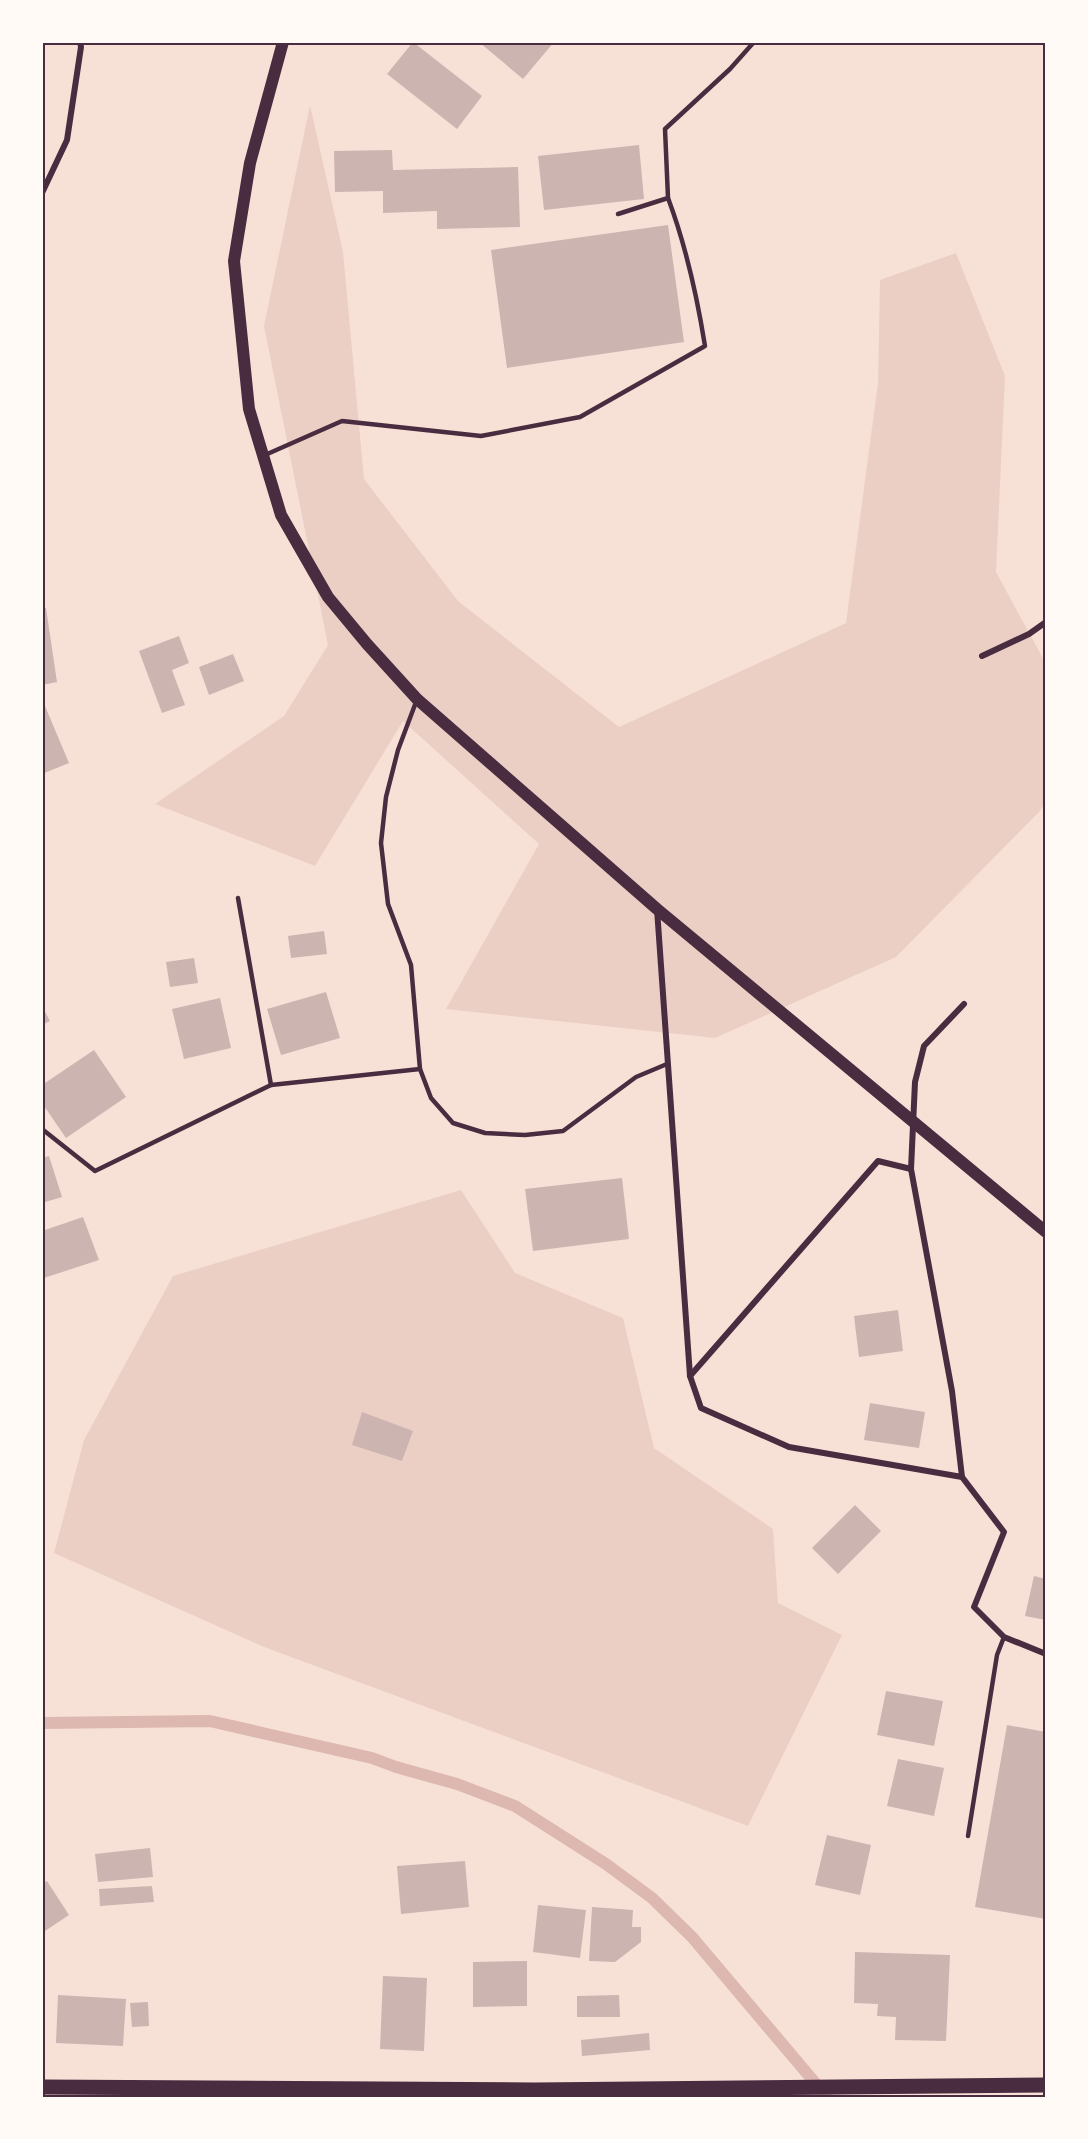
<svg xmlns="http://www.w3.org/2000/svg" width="1088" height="2139" font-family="Rubik,sans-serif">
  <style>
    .green { fill: #ebcfc5 }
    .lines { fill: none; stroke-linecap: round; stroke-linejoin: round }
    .stream { stroke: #dcb8b0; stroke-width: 12 }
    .building { fill: #ccb4b1 }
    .service { stroke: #4a2c40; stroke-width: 4.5 }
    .minor { stroke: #4a2c40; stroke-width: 6 }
    .secondary { stroke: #4a2c40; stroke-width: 12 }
    .primary { stroke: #4a2c40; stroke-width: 15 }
    .neatline { fill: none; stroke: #4a2c40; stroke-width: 2 }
  </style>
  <rect width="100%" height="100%" fill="#f7e1d7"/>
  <!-- green -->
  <g class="green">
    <path d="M310,105L343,252L364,479L458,601L619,727L846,623L878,383L880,280L956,253L1005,376L996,572L1046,664V801L1040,811L896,957L715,1038L446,1009L539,844L403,721L315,866L155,804L284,716L328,645L264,326Z"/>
    <path d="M461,1190L515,1273L623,1318L654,1448L773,1529L778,1603L842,1635L748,1826L264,1647L54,1553L84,1440L173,1276Z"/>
  </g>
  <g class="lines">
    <!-- stream -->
    <path class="stream" d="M42,1723L210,1721L372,1758L396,1767L457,1784L515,1806L606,1864L652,1898L692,1937L827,2097"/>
  </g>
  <!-- building -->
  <g class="building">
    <path d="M413,42L482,96L457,129L387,74Z"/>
    <path d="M479,42H554L523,79Z"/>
    <path d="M639,145L644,199L544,210L538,156Z"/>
    <path d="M392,150L393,170L518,167L520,227L437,229V211L383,213V191L335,192L334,151Z"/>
    <path d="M668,225L684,342L507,368L491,250Z"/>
    <path d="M42,608H46L57,682L42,685Z"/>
    <path d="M179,636L189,663L172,670L185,705L162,713L139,651Z"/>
    <path d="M233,654L244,681L209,695L199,667Z"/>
    <path d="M42,699L69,763L42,774Z"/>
    <path d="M324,931L327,954L291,958L288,936Z"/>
    <path d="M194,958L198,983L170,987L166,962Z"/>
    <path d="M326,992L340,1038L281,1055L267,1009Z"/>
    <path d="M220,998L231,1048L184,1059L172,1009Z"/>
    <path d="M42,1006L50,1021L42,1025Z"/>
    <path d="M94,1050L126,1097L66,1138L42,1103V1085Z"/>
    <path d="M49,1156L62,1197L42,1203V1158Z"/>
    <path d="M622,1178L629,1239L533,1251L525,1189Z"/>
    <path d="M83,1217L99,1260L44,1278L42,1273V1231Z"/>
    <path d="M898,1310L903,1351L859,1357L854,1316Z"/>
    <path d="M870,1403L925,1412L919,1448L864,1440Z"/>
    <path d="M362,1412L413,1431L402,1461L352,1445Z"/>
    <path d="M855,1505L881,1531L838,1574L812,1548Z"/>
    <path d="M1034,1576L1046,1579V1620L1025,1616Z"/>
    <path d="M886,1691L943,1701L934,1746L877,1735Z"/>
    <path d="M1007,1725L1046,1732V1919L975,1907Z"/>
    <path d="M898,1759L944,1768L934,1816L887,1806Z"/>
    <path d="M827,1835L871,1845L860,1895L815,1885Z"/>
    <path d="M150,1848L153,1877L98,1882L95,1854Z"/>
    <path d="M465,1861L469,1907L401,1914L397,1866Z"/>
    <path d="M47,1881L69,1915L42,1933V1884Z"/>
    <path d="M152,1886L154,1902L100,1906L99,1889Z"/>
    <path d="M538,1905L586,1910L580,1958L533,1952Z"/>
    <path d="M592,1907L633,1910L632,1927H641V1942L615,1962L589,1961Z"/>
    <path d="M855,1952L950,1955L946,2041L895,2040L896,2017L877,2016L878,2004L854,2003Z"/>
    <path d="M527,1961V2006L473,2007V1962Z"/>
    <path d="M383,1976L427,1978L424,2051L380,2049Z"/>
    <path d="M58,1995L126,1999L123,2046L56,2043Z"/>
    <path d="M619,1995L620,2017H577V1996Z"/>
    <path d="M148,2002L149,2026L132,2027L130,2003Z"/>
    <path d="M649,2033L650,2050L582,2056L581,2040Z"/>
  </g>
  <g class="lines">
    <!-- service -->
    <g class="service">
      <path d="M618,214L668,198L665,129L730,69L754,42"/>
      <path d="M265,455L342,421L481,436L580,417L705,346C697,296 686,246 668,198"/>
      <path d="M416,702L398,750L386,797L381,843L388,904L411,965L420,1069L431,1098L453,1123L485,1133L525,1135L563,1131L636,1077L667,1064"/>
      <path d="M238,898L271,1085"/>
      <path d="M42,1129L95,1171L271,1085L420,1069"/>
      <path d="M968,1836L997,1655L1004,1637"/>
    </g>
    <!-- minor -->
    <g class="minor">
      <path d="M42,193L67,140L81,47L80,42"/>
      <path d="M982,656L1029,634L1046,622"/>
      <path d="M657,909L690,1376L701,1408L789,1447L962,1477"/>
      <path d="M964,1004L924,1046L915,1082L911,1169L952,1391L962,1477L1004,1532L974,1607L1004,1637L1046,1654"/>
      <path d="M690,1376L878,1161L911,1169"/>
    </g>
    <!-- secondary -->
    <path class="secondary" d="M283,42L250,163L234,261L249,409L281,515L328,597L367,644L417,699L657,909L1046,1232"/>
    <!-- primary -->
    <path class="primary" d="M42,2087L534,2090L1046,2085"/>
  </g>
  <!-- border -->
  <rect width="1088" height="2139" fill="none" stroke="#fffaf5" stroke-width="87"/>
  <rect x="44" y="44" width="1000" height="2052" class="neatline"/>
</svg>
